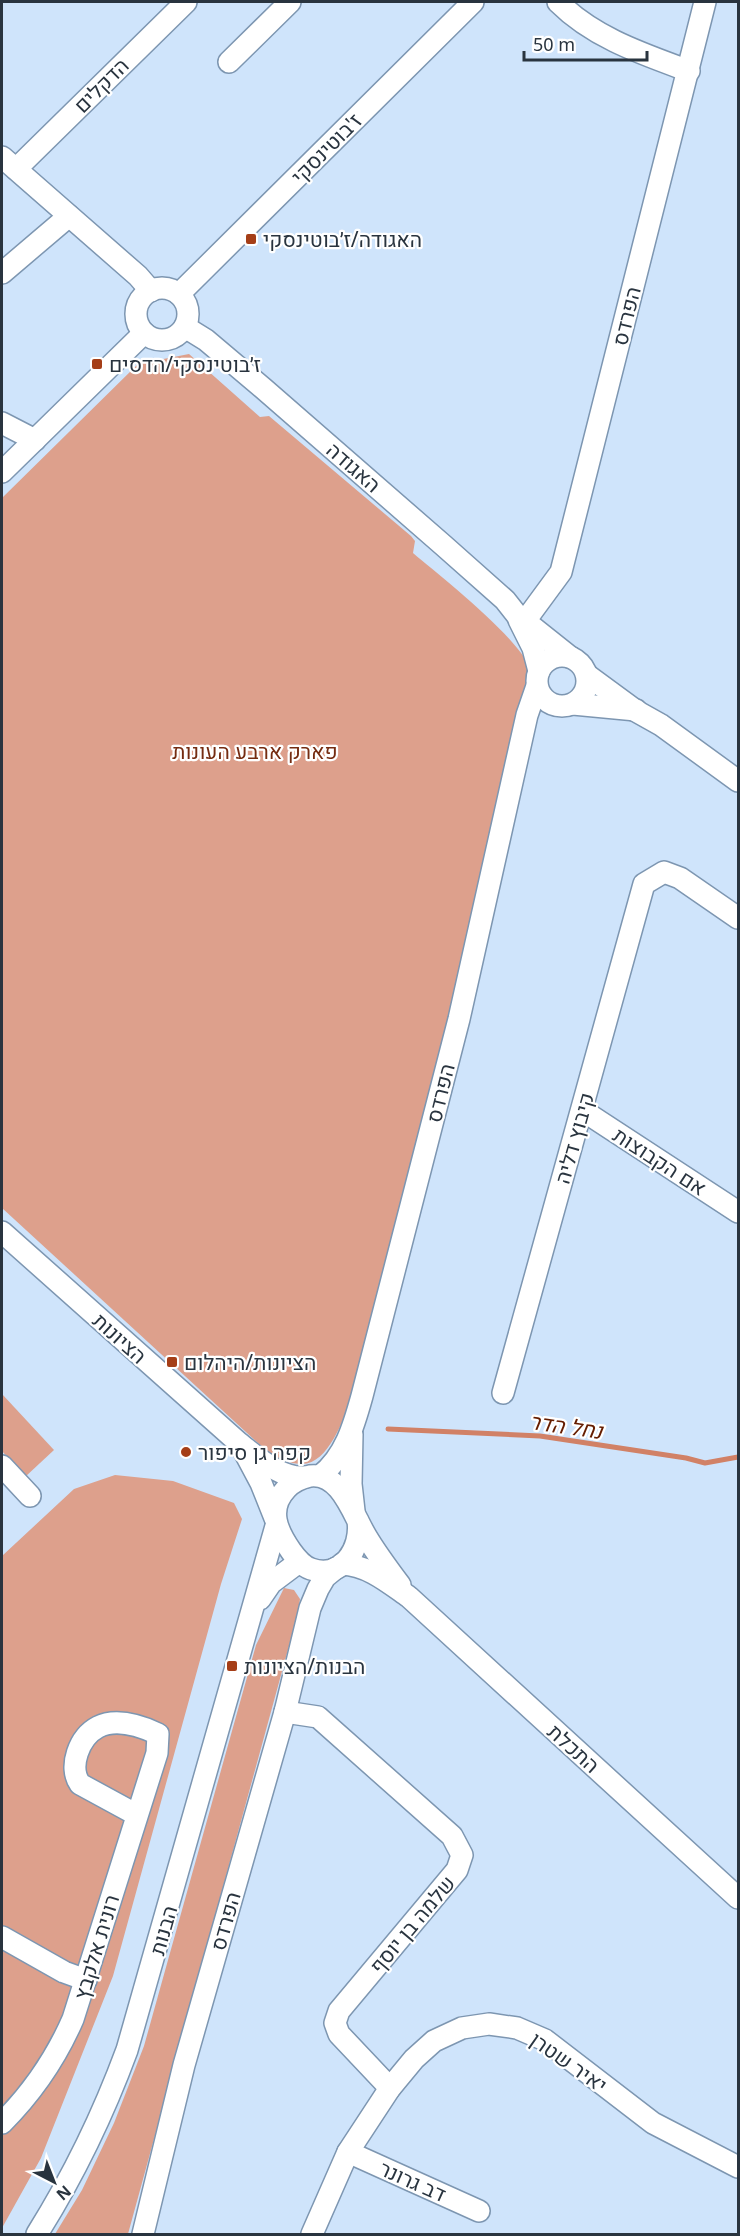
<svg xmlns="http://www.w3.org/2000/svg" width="740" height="2236" font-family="'Noto Sans',Heebo,sans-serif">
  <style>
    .green { fill: #dda08c }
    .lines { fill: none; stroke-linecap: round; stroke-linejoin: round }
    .stream { stroke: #d18166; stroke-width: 5 }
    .minor-casing { stroke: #7d96b1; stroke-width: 24 }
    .minor { stroke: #fff; stroke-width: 21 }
    .poi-dot { fill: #a53e17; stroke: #fff; stroke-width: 2 }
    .labels { text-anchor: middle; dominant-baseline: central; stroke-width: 4.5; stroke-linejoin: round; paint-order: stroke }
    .street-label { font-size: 21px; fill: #29343f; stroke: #fff }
    .poi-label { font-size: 21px; fill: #29343f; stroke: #fff; text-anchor: start }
    .park-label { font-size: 21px; fill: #752c11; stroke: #fff }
    .water-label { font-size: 22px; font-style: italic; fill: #651d00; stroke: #fff }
  </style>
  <rect width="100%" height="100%" fill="#cfe4fb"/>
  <!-- green -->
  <g class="green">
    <path d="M189,354L260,417L269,416L411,536L415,541L413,553C441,577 527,643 533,676C534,683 531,692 530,699L353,1397C343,1418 329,1464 302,1464C291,1464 280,1459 271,1455L2,1208V498L138,364Z"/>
    <path d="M2,1394L54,1450L25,1477L2,1451Z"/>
    <path d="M115,1475L173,1481L234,1503L242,1519L221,1584L113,1976L41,2158L2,2228V1556L74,1489Z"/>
    <path d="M284,1588L294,1590L300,1599L298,1613L128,2234H55L82,2190L114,2123L144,2046L256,1645Z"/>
  </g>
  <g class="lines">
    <!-- stream -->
    <path class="stream" d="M388,1429L540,1436L686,1458L705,1463L738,1457"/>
    <defs>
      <g id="minor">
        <path d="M558,2C594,38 643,54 689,71"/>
        <path d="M229,62L290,2"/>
        <path d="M2,157L138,276L151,291"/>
        <path d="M16,169L186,2"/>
        <path d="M2,273L69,216"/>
        <circle cx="162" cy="314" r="26"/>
        <path d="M179,294L473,2"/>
        <path d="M185,327L206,340L264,389L443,545L505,600L516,614L570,657"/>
        <path d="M2,423L35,440"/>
        <path d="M2,472L144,333"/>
        <path d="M519,620L533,648L539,671"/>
        <path d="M525,621L561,572L705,2"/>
        <circle cx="562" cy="681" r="25"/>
        <path d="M587,675L636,711L661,725L738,781"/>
        <path d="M573,704L636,710"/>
        <path d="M582,1110L738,1212"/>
        <path d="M2,1232L239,1443C257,1457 280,1479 305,1477"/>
        <path d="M503,1393L644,884L664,872L680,878L738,918"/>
        <path d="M352,1434L351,1484L354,1511"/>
        <path d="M244,1451L261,1483L275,1518"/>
        <path d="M2,1466L30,1496"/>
        <path d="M320,1476C345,1457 354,1425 362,1396L459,1019L527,715L537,686"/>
        <path d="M358,1521C362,1548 342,1580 311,1569C302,1566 296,1558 291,1551C277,1531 267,1509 286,1489C292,1482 301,1478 310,1476C341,1472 353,1515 366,1536C376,1553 388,1569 400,1585"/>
        <path d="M342,1564C368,1565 389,1583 409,1597L738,1898"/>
        <path d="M260,1599L271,1583L299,1562"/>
        <path d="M285,1712L318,1717L452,1836L462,1855L457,1870L339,2011L335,2023L339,2034L390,2088"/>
        <path d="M2,1937L64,1972L86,1980"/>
        <path d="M2,2123C32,2093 56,2058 73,2019L157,1753L158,1734C141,1726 116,1718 98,1727C79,1737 68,1767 80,1784L137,1815"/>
        <path d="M348,2152L479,2211"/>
        <path d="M37,2234C74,2175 103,2115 127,2050L276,1526"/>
        <path d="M143,2234L184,2065L285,1712L310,1608L318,1589L325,1577L336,1568"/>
        <path d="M312,2234L348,2152L390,2088L414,2059L434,2041L462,2028L489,2024L517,2028L545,2040L653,2123L738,2167"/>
      </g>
    </defs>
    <!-- minor casing -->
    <use href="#minor" class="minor-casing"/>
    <!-- minor -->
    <use href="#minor" class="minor"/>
  </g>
  <!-- markers -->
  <g class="poi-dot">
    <rect x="245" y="233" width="12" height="12" rx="3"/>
    <rect x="91" y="358" width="12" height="12" rx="3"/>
    <rect x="166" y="1356" width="12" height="12" rx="3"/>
    <circle cx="186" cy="1452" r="6"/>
    <rect x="226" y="1660" width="12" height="12" rx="3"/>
  </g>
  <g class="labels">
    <!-- street labels -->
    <g class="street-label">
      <text transform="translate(101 85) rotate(-45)">הדקלים</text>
      <text transform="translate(326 148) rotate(-45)">ז'בוטינסקי</text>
      <text transform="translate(626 316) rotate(-76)">הפרדס</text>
      <text transform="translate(354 467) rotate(41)">האגודה</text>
      <text transform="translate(440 1093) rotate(-76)">הפרדס</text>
      <text transform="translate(574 1138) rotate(-74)">קיבוץ דליה</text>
      <text transform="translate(660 1161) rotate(33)">אם הקבוצות</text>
      <text transform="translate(120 1338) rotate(42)">הציונות</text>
      <text transform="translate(574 1748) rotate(42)">התכלת</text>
      <text transform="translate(225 1921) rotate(-74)">הפרדס</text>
      <text transform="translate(412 1924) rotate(-50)">שלמה בן יוסף</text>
      <text transform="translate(163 1930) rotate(-74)">הבנות</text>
      <text transform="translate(96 1947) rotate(-73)">רונית אלקבץ</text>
      <text transform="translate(569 2062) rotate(35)">יאיר שטרן</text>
      <text transform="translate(413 2181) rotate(24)">דב גרונר</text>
    </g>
    <!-- poi labels -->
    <g class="poi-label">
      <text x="263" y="239">האגודה/ז׳בוטינסקי</text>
      <text x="109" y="364">ז׳בוטינסקי/הדסים</text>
      <text x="184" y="1362">הציונות/היהלום</text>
      <text x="198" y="1452">קפה גן סיפור</text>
      <text x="244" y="1666">הבנות/הציונות</text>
    </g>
    <!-- park labels -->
    <g class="park-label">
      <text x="255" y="751">פארק ארבע העונות</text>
    </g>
    <!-- water labels -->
    <g class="water-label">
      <text transform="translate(566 1425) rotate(8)">נחל הדר</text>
    </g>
  </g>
  <!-- border -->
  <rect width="740" height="2236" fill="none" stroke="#29343f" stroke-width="6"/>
  <!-- north arrow -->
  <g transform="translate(54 2182) rotate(138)" stroke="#ffffff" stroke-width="4.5" paint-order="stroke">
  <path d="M0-4.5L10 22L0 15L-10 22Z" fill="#29343f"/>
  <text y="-9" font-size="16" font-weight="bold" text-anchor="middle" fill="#29343f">N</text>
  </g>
  <!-- scale -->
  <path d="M524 51v9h123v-9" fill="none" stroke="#29343f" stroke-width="3"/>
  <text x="533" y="51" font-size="18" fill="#29343f" stroke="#ffffff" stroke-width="4.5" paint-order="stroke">50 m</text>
</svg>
